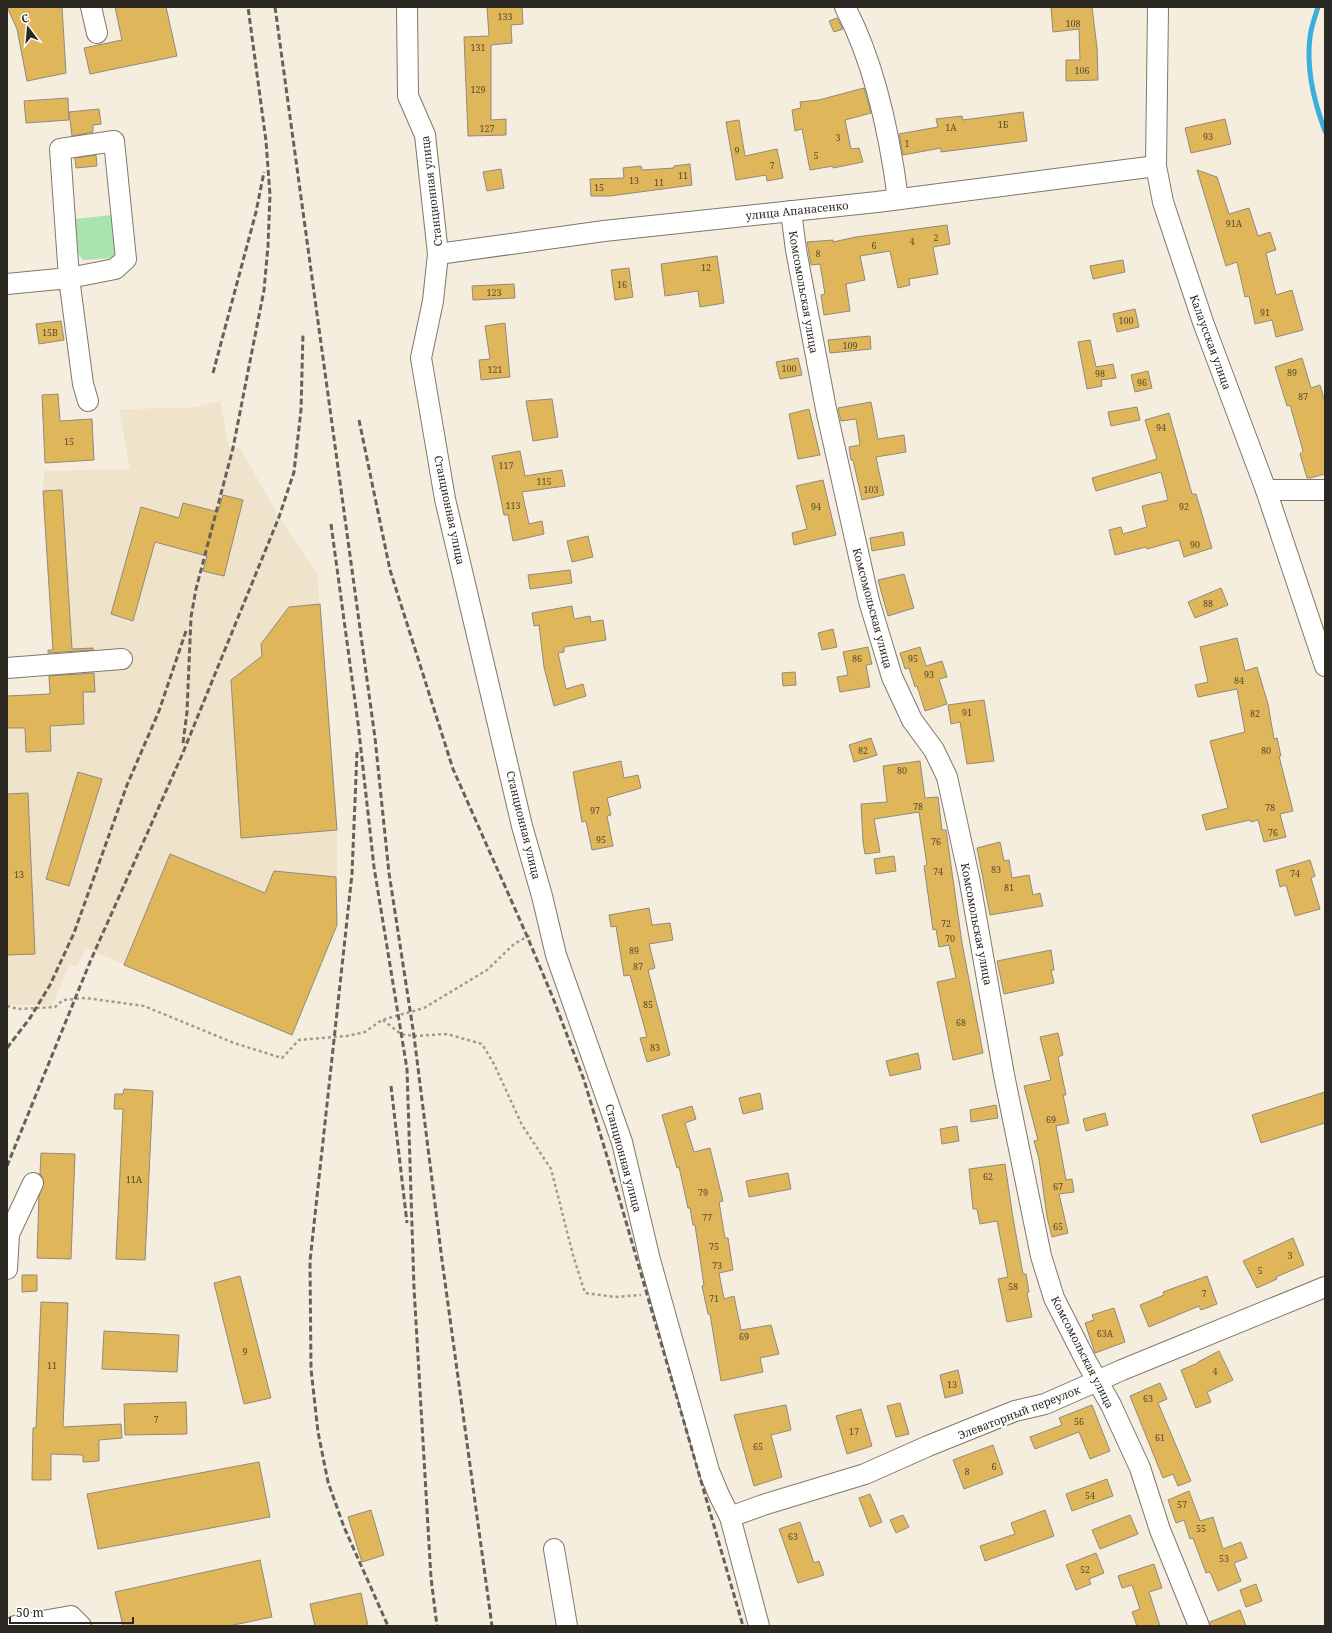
<svg xmlns="http://www.w3.org/2000/svg" width="1332" height="1633" font-family="'Noto Serif',serif">
  <style>
    .built { fill: #efe3cc }
    .green { fill: #abe3ae }
    .lines { fill: none; stroke-linecap: round; stroke-linejoin: round }
    .stream { stroke: #3aafdb; stroke-width: 5 }
    .building { fill: #e0b65b; stroke: #918a7b }
    .minor-casing { stroke: #7f7869; stroke-width: 22 }
    .path { stroke: #a19b8f; stroke-width: 2.5; stroke-dasharray: 3 3; stroke-linecap: butt }
    .minor { stroke: #fff; stroke-width: 20 }
    .rail { stroke: #676259; stroke-width: 3; stroke-dasharray: 6 3; stroke-linecap: butt }
    .labels { text-anchor: middle; dominant-baseline: central; stroke-width: 4; stroke-linejoin: round; paint-order: stroke }
    .number-label { font-size: 9px; fill: #584c30 }
    .street-label { font-size: 11px; fill: #2b2822; stroke: #fff }
  </style>
  <rect width="100%" height="100%" fill="#f5eddd"/>
  <!-- built -->
  <path class="built" d="M220,401L229,447L240,448L279,517L317,573L337,830V925L292,1035L86,948L77,967L70,964L52,1005H7V696L50,694L48,650H52L43,491L44,471L130,469L119,409L189,408Z"/>
  <!-- green -->
  <path class="green" d="M112,215L116,254L112,258L83,260L77,252L72,223L75,219Z"/>
  <g class="lines">
    <!-- stream -->
    <path class="stream" d="M1318,7C1315,17 1311,27 1310,37C1306,69 1314,102 1325,131"/>
  </g>
  <!-- building -->
  <g class="building">
    <path d="M7,7H62L66,73L27,81L17,29Z"/>
    <path d="M115,7H166L177,56L90,74L84,48L122,40Z"/>
    <path d="M487,7H522L523,24L511,25L512,43L491,45V120L506,119V135L468,136L464,37L489,36Z"/>
    <path d="M1051,7H1092L1097,48L1098,80L1066,81V60H1080L1079,29L1053,32Z"/>
    <path d="M837,18L843,29L834,32L829,21Z"/>
    <path d="M864,88L871,113L845,120L851,149L859,148L863,162L833,168V166L810,170L802,129L795,131L792,110L801,108L800,102L819,100Z"/>
    <path d="M68,98L69,120L26,123L24,101Z"/>
    <path d="M99,109L101,124L93,125V132L72,136L69,112Z"/>
    <path d="M1023,112L1027,141L941,152V148L903,155L899,134L938,127L936,119L962,116L963,120Z"/>
    <path d="M1225,119L1231,144L1191,153L1185,128Z"/>
    <path d="M739,120L745,156L777,149L783,178L767,181L766,175L736,180L726,122Z"/>
    <path d="M96,155L97,166L76,168L75,158Z"/>
    <path d="M690,164L692,185L610,196H591L590,179L624,178L623,168L641,166L642,170L674,168V166Z"/>
    <path d="M501,169L504,188L487,191L483,172Z"/>
    <path d="M1197,170L1217,177L1229,214L1249,208L1258,236L1270,232L1276,250L1266,253L1276,295L1292,290L1303,330L1276,337L1272,320L1255,324L1249,296L1245,297L1237,262L1226,266Z"/>
    <path d="M947,225L950,244L933,247L938,274L909,279L910,285L898,288L890,251L860,256L865,280L846,284L850,311L824,315L821,295L825,294L820,264L811,265L807,242L833,240V242L856,237Z"/>
    <path d="M717,256L724,303L700,307L698,291L665,296L661,264Z"/>
    <path d="M1123,260L1125,272L1093,279L1090,266Z"/>
    <path d="M629,268L633,297L615,300L611,270Z"/>
    <path d="M514,284L515,298L473,300L472,286Z"/>
    <path d="M1135,309L1139,327L1117,332L1113,314Z"/>
    <path d="M61,321L64,340L39,344L36,324Z"/>
    <path d="M505,323L510,377L481,380L479,360L490,359L485,326Z"/>
    <path d="M870,336L871,349L830,353L828,340Z"/>
    <path d="M1090,340L1096,367L1113,364L1116,378L1101,380L1102,386L1087,389L1078,342Z"/>
    <path d="M798,358L802,375L780,379L776,362Z"/>
    <path d="M1302,358L1311,388L1320,385L1325,402V474L1310,478H1307L1300,454L1303,451L1290,405L1287,406L1275,367Z"/>
    <path d="M1148,371L1152,388L1135,392L1131,375Z"/>
    <path d="M58,394L60,421L92,419L94,460L45,463L42,395Z"/>
    <path d="M552,399L558,437L533,441L526,401Z"/>
    <path d="M871,402L878,439L904,435L906,452L876,457L884,495L862,500L853,460H851L849,447L860,445L856,419L841,421L838,408Z"/>
    <path d="M1137,407L1140,420L1111,426L1108,412Z"/>
    <path d="M809,409L820,455L798,459L789,414Z"/>
    <path d="M1169,413L1192,494H1196L1212,548L1184,557L1179,540L1147,549L1146,547L1115,555L1109,530L1121,527L1123,534L1147,527L1142,506L1168,500L1161,472L1096,491L1092,478L1157,459L1145,420Z"/>
    <path d="M520,451L525,476L562,470L565,486L522,492L529,524L542,521L544,534L513,541L508,515H504L492,456Z"/>
    <path d="M823,480L836,535L794,545L792,533L807,529L796,486Z"/>
    <path d="M62,490L72,649L93,648V650L48,653V650H53L43,491Z"/>
    <path d="M223,495L243,500L224,576L203,571L207,556L155,542L133,621L111,614L141,507L179,518L183,503L218,512Z"/>
    <path d="M903,532L905,545L872,551L870,538Z"/>
    <path d="M588,536L593,557L572,562L567,541Z"/>
    <path d="M570,570L572,583L530,589L528,575Z"/>
    <path d="M904,574L914,608L888,616L878,580Z"/>
    <path d="M1221,588L1228,605L1195,618L1188,602Z"/>
    <path d="M320,604L337,830L241,838L231,680L262,656L261,644L289,607Z"/>
    <path d="M572,606L574,619L590,616L591,622L603,620L606,640L564,647V652L558,653L566,689L583,684L586,696L554,706L544,667L539,625L534,626L532,613Z"/>
    <path d="M833,629L837,647L822,650L818,633Z"/>
    <path d="M1237,638L1245,671L1257,667L1268,704L1274,739L1277,738L1281,756H1279L1293,811L1280,814L1286,837L1264,842L1258,820L1251,822L1250,820L1206,830L1202,815L1228,808L1210,741L1245,732L1237,689L1198,697L1195,685L1208,682L1200,647Z"/>
    <path d="M868,647L872,664L866,665L870,687L840,692L837,677L848,675L843,652Z"/>
    <path d="M920,647L926,666L942,661L947,677L939,679L947,704L925,711L917,686L915,687L909,668L905,669L900,653Z"/>
    <path d="M795,672L796,685L783,686L782,673Z"/>
    <path d="M94,673L95,692H83L84,724L50,726L51,751L26,752L25,728H7V696L50,694L49,676Z"/>
    <path d="M984,700L994,761L967,764L960,722L951,724L948,705Z"/>
    <path d="M871,738L877,755L854,762L849,745Z"/>
    <path d="M621,761L624,778L638,775L641,788L607,798L611,815L607,816L613,846L592,850L586,821L582,822L573,772Z"/>
    <path d="M920,761L925,798L938,797L942,830H946L962,943L983,1053L953,1060L937,982L956,978L949,945L939,947L936,929L933,930L924,866L927,865L919,812L874,819L880,852L865,854L863,842L861,804L887,802L883,766Z"/>
    <path d="M78,772L102,779L69,886L46,879Z"/>
    <path d="M28,793L35,954L7,955V794Z"/>
    <path d="M1000,842L1004,861L1009,860L1012,878L1029,875L1033,895L1040,893L1043,906L990,915L977,848Z"/>
    <path d="M170,854L265,893L274,871L336,877L337,925L292,1035L124,965Z"/>
    <path d="M894,856L896,871L876,874L874,859Z"/>
    <path d="M1310,860L1315,876L1311,878L1320,909L1295,916L1286,885L1280,887L1276,870Z"/>
    <path d="M649,908L652,925L670,923L673,940L649,944L655,968L648,970L670,1055L647,1062L640,1038L647,1037L630,975L624,976L616,926L611,927L609,915Z"/>
    <path d="M1051,950L1054,970H1051L1054,983L1004,994L997,961Z"/>
    <path d="M1058,1033L1063,1055L1058,1057L1066,1095H1063L1069,1123L1056,1126L1066,1180L1072,1179L1074,1192L1059,1194L1068,1233L1052,1237L1047,1217L1039,1159L1034,1141L1038,1140L1024,1086L1051,1080L1040,1037Z"/>
    <path d="M918,1053L921,1069L890,1076L886,1061Z"/>
    <path d="M124,1089L153,1091L145,1260L116,1259L123,1109H114L115,1094H123Z"/>
    <path d="M1325,1092V1123L1261,1143L1252,1115Z"/>
    <path d="M760,1093L763,1109L743,1114L739,1098Z"/>
    <path d="M996,1105L998,1118L971,1122L970,1110Z"/>
    <path d="M692,1106L696,1119L685,1123L694,1152L710,1148L723,1201L719,1202L725,1238H728L733,1270L719,1273L724,1299L734,1296L741,1330L771,1325L779,1354L760,1358L763,1372L721,1381L710,1314H708L702,1286L704,1285L695,1225H693L690,1208H688L679,1167L677,1168L662,1115Z"/>
    <path d="M1105,1113L1108,1125L1086,1131L1083,1119Z"/>
    <path d="M957,1126L959,1141L942,1144L940,1129Z"/>
    <path d="M41,1153L75,1154L71,1259L37,1258L39,1196L44,1182L40,1174Z"/>
    <path d="M1005,1164L1013,1218L1023,1274H1026L1029,1292L1027,1293L1032,1317L1007,1322L998,1279L1008,1277L997,1221L980,1224L977,1209H973L969,1169Z"/>
    <path d="M788,1173L791,1189L749,1197L746,1181Z"/>
    <path d="M1293,1238L1304,1265L1276,1277L1277,1279L1257,1288L1243,1261Z"/>
    <path d="M22,1275H37V1291L22,1292Z"/>
    <path d="M240,1276L271,1398L244,1404L214,1283Z"/>
    <path d="M1207,1276L1217,1304L1201,1310L1199,1306L1149,1327L1140,1305L1164,1295L1163,1292Z"/>
    <path d="M41,1302L68,1303L63,1427L121,1424L122,1438L99,1440V1461L83,1462V1455L51,1454V1480H32L33,1428H36Z"/>
    <path d="M1114,1308L1125,1342L1095,1353L1085,1323L1094,1320L1092,1315Z"/>
    <path d="M104,1331L179,1335L177,1372L102,1369Z"/>
    <path d="M1219,1351L1233,1380L1207,1392L1211,1402L1196,1408L1181,1370L1198,1363V1362Z"/>
    <path d="M958,1370L963,1393L945,1398L940,1375Z"/>
    <path d="M1160,1383L1167,1399L1158,1403L1191,1481L1178,1486L1173,1474L1163,1478L1130,1396Z"/>
    <path d="M186,1402L187,1434L125,1435L124,1404Z"/>
    <path d="M900,1403L909,1434L896,1437L887,1406Z"/>
    <path d="M786,1405L791,1430L771,1435L782,1477L754,1486L734,1415Z"/>
    <path d="M1092,1405L1110,1451L1090,1459L1079,1432L1035,1449L1030,1437L1062,1425L1059,1418Z"/>
    <path d="M861,1409L872,1446L847,1454L836,1416Z"/>
    <path d="M993,1445L1003,1474L964,1489L953,1460Z"/>
    <path d="M259,1462L270,1517L98,1549L87,1494Z"/>
    <path d="M1107,1479L1113,1496L1072,1511L1066,1494Z"/>
    <path d="M1189,1491L1200,1521L1213,1517L1223,1549L1241,1542L1247,1558L1234,1563L1241,1581L1218,1591L1210,1572L1206,1573L1193,1538L1190,1539L1184,1520L1176,1523L1168,1500Z"/>
    <path d="M870,1494L882,1522L870,1527L859,1498Z"/>
    <path d="M371,1510L384,1555L362,1562L348,1517Z"/>
    <path d="M1045,1510L1054,1536L985,1561L980,1546L1015,1534L1011,1523Z"/>
    <path d="M903,1515L909,1527L896,1533L890,1520Z"/>
    <path d="M1130,1515L1138,1534L1100,1549L1092,1530Z"/>
    <path d="M800,1522L814,1563L819,1561L824,1575L798,1583L779,1529Z"/>
    <path d="M1096,1553L1104,1573L1089,1579L1091,1584L1076,1590L1066,1565Z"/>
    <path d="M260,1560L272,1617L229,1626H123L115,1592Z"/>
    <path d="M1154,1564L1162,1588L1149,1592L1160,1626H1137L1132,1612L1140,1609L1132,1585L1122,1588L1118,1576Z"/>
    <path d="M1256,1584L1262,1601L1246,1607L1240,1590Z"/>
    <path d="M361,1593L368,1626H315L310,1604Z"/>
    <path d="M1240,1610L1246,1626H1210V1622Z"/>
  </g>
  <g class="lines">
    <defs>
      <g id="minor">
        <path d="M91,7L97,33"/>
        <path d="M407,7L408,96L425,135L438,254L433,301L421,358L445,499L522,826L542,896L556,955L622,1142L650,1260L709,1471L719,1495L730,1517L759,1626"/>
        <path d="M845,7C874,62 890,137 898,199"/>
        <path d="M1158,7L1156,166L1163,202L1203,322L1266,490L1325,666"/>
        <path d="M791,211L796,250L826,409L869,601L892,677L912,720L934,750L947,777L969,877L1004,1075L1041,1256L1054,1298L1086,1361L1111,1405L1140,1468L1160,1530L1199,1626"/>
        <path d="M438,254L604,231L877,202L1156,166"/>
        <path d="M7,284L69,278L115,269L126,259L114,141L60,149L69,278L83,384L88,401"/>
        <path d="M1266,490H1325"/>
        <path d="M7,668L122,659"/>
        <path d="M7,1269L9,1234L33,1183"/>
        <path d="M730,1517L763,1505L865,1474L928,1446L1015,1411L1045,1404L1122,1370L1325,1287"/>
        <path d="M554,1549L567,1626"/>
        <path d="M15,1626L71,1616L81,1626"/>
      </g>
    </defs>
    <!-- minor casing -->
    <use href="#minor" class="minor-casing"/>
    <!-- path -->
    <g class="path">
      <path d="M7,1006L19,1009L55,1007L63,1000L86,998L144,1006L234,1043L282,1058L299,1040L347,1036L365,1032L382,1020L424,1008L487,970L514,944L532,934"/>
      <path d="M383,1020L401,1034L414,1036L447,1034L482,1044L494,1064L522,1125L551,1169L573,1255L585,1293L615,1297L641,1295"/>
    </g>
    <!-- minor -->
    <use href="#minor" class="minor"/>
    <!-- rail -->
    <g class="rail">
      <path d="M275,7L375,738L389,873L414,1036L442,1260L492,1626"/>
      <path d="M213,373L256,212L264,172"/>
      <path d="M359,420L390,570L453,769L527,936L553,998L584,1080L609,1163L743,1626"/>
      <path d="M331,524L358,723L374,867L407,1069L414,1288L431,1578L437,1626"/>
      <path d="M183,743L187,712L191,617L196,589L233,448L264,290L268,246L270,195L266,141L248,7"/>
      <path d="M357,752L352,874L310,1261L311,1369L318,1432L328,1482L344,1527L388,1626"/>
      <path d="M7,1048L30,1018L50,985L74,933L127,785L159,711L187,628"/>
      <path d="M391,1086L407,1223"/>
      <path d="M7,1166L90,962L182,755L279,517L294,472L301,410L303,333"/>
    </g>
  </g>
  <g class="labels">
    <!-- number labels -->
    <g class="number-label">
      <text x="505" y="16">133</text>
      <text x="1073" y="23">108</text>
      <text x="478" y="47">131</text>
      <text x="1082" y="70">106</text>
      <text x="478" y="89">129</text>
      <text x="1003" y="124">1Б</text>
      <text x="951" y="127">1А</text>
      <text x="487" y="128">127</text>
      <text x="1208" y="136">93</text>
      <text x="838" y="137">3</text>
      <text x="907" y="143">1</text>
      <text x="737" y="150">9</text>
      <text x="816" y="155">5</text>
      <text x="772" y="165">7</text>
      <text x="683" y="175">11</text>
      <text x="634" y="180">13</text>
      <text x="659" y="182">11</text>
      <text x="599" y="187">15</text>
      <text x="1234" y="223">91А</text>
      <text x="936" y="237">2</text>
      <text x="912" y="241">4</text>
      <text x="874" y="245">6</text>
      <text x="818" y="253">8</text>
      <text x="706" y="267">12</text>
      <text x="622" y="284">16</text>
      <text x="494" y="292">123</text>
      <text x="1265" y="312">91</text>
      <text x="1126" y="320">100</text>
      <text x="50" y="332">15В</text>
      <text x="850" y="345">109</text>
      <text x="789" y="368">100</text>
      <text x="495" y="369">121</text>
      <text x="1292" y="372">89</text>
      <text x="1100" y="373">98</text>
      <text x="1142" y="382">96</text>
      <text x="1303" y="396">87</text>
      <text x="1161" y="427">94</text>
      <text x="69" y="441">15</text>
      <text x="506" y="465">117</text>
      <text x="544" y="481">115</text>
      <text x="871" y="489">103</text>
      <text x="513" y="505">113</text>
      <text x="816" y="506">94</text>
      <text x="1184" y="506">92</text>
      <text x="1195" y="544">90</text>
      <text x="1208" y="603">88</text>
      <text x="857" y="658">86</text>
      <text x="913" y="658">95</text>
      <text x="929" y="674">93</text>
      <text x="1239" y="680">84</text>
      <text x="967" y="712">91</text>
      <text x="1255" y="713">82</text>
      <text x="863" y="750">82</text>
      <text x="1266" y="750">80</text>
      <text x="902" y="770">80</text>
      <text x="918" y="806">78</text>
      <text x="1270" y="807">78</text>
      <text x="595" y="810">97</text>
      <text x="1273" y="832">76</text>
      <text x="601" y="839">95</text>
      <text x="936" y="841">76</text>
      <text x="996" y="869">83</text>
      <text x="938" y="871">74</text>
      <text x="1295" y="873">74</text>
      <text x="19" y="874">13</text>
      <text x="1009" y="887">81</text>
      <text x="946" y="923">72</text>
      <text x="950" y="938">70</text>
      <text x="634" y="950">89</text>
      <text x="638" y="966">87</text>
      <text x="648" y="1004">85</text>
      <text x="961" y="1022">68</text>
      <text x="655" y="1047">83</text>
      <text x="1051" y="1119">69</text>
      <text x="988" y="1176">62</text>
      <text x="134" y="1179">11А</text>
      <text x="1058" y="1186">67</text>
      <text x="703" y="1192">79</text>
      <text x="707" y="1217">77</text>
      <text x="1058" y="1226">65</text>
      <text x="714" y="1246">75</text>
      <text x="1290" y="1255">3</text>
      <text x="717" y="1265">73</text>
      <text x="1260" y="1270">5</text>
      <text x="1013" y="1286">58</text>
      <text x="1204" y="1293">7</text>
      <text x="714" y="1298">71</text>
      <text x="1105" y="1333">63А</text>
      <text x="744" y="1336">69</text>
      <text x="245" y="1351">9</text>
      <text x="52" y="1365">11</text>
      <text x="1215" y="1371">4</text>
      <text x="952" y="1384">13</text>
      <text x="1148" y="1398">63</text>
      <text x="156" y="1419">7</text>
      <text x="1079" y="1421">56</text>
      <text x="854" y="1431">17</text>
      <text x="1160" y="1437">61</text>
      <text x="758" y="1446">65</text>
      <text x="994" y="1466">6</text>
      <text x="967" y="1471">8</text>
      <text x="1090" y="1495">54</text>
      <text x="1182" y="1504">57</text>
      <text x="1201" y="1528">55</text>
      <text x="793" y="1536">63</text>
      <text x="1224" y="1558">53</text>
      <text x="1085" y="1569">52</text>
    </g>
    <!-- street labels -->
    <g class="street-label">
      <text transform="translate(431 191) rotate(-97)">Станционная улица</text>
      <text transform="translate(797 210) rotate(-6)">улица Апанасенко</text>
      <text transform="translate(804 292) rotate(80)">Комсомольская улица</text>
      <text transform="translate(1211 342) rotate(70)">Калаусская улица</text>
      <text transform="translate(450 510) rotate(78)">Станционная улица</text>
      <text transform="translate(873 608) rotate(75)">Комсомольская улица</text>
      <text transform="translate(524 825) rotate(76)">Станционная улица</text>
      <text transform="translate(977 924) rotate(79)">Комсомольская улица</text>
      <text transform="translate(624 1158) rotate(75)">Станционная улица</text>
      <text transform="translate(1083 1352) rotate(63)">Комсомольская улица</text>
      <text transform="translate(1019 1412) rotate(-21)">Элеваторный переулок</text>
    </g>
  </g>
  <!-- border -->
  <rect width="1332" height="1633" fill="none" stroke="#2b2822" stroke-width="16"/>
  <!-- north arrow -->
  <g transform="translate(28 28) rotate(344)" stroke="#ffffff" stroke-width="3" paint-order="stroke">
  <path d="M0-3L7 15L0 10L-7 15Z" fill="#2b2822"/>
  <text y="-6" font-size="11" font-weight="bold" text-anchor="middle" fill="#2b2822">С</text>
  </g>
  <!-- scale -->
  <path d="M10 1617v6h123v-6" fill="none" stroke="#2b2822" stroke-width="2"/>
  <text x="16" y="1617" font-size="12" fill="#2b2822" stroke="#ffffff" stroke-width="3" paint-order="stroke">50 m</text>
</svg>
